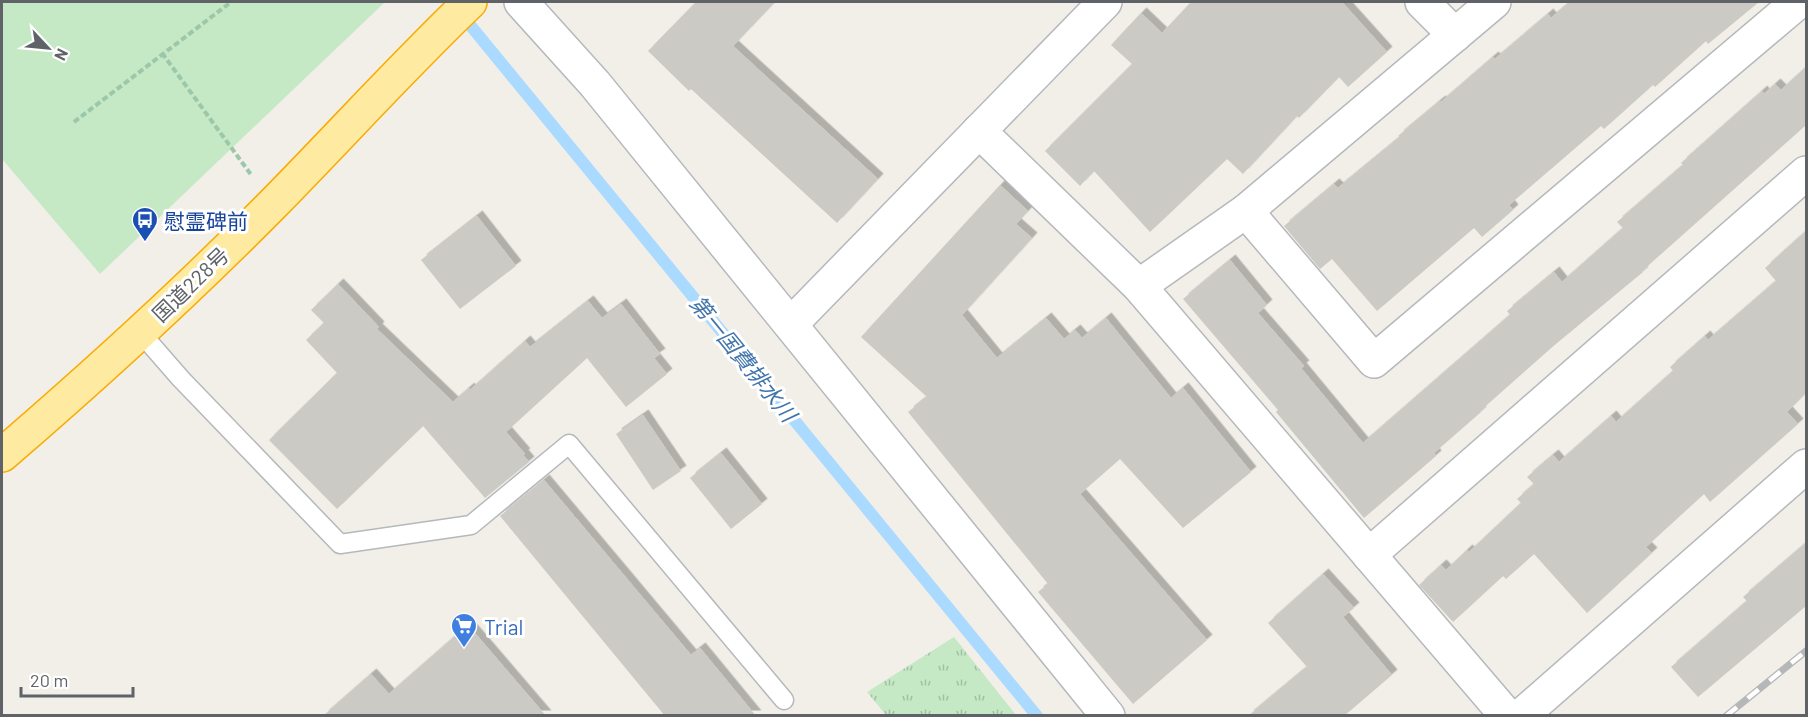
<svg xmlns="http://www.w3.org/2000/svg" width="1808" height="717" font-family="Barlow,'Noto Sans JP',sans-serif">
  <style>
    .grass { fill: url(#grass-tufts) }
    .park { fill: #c5e8c5 }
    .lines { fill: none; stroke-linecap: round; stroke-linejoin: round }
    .stream { stroke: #aadaff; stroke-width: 12 }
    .building { fill: #cccac5; filter: url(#shadow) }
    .service-casing { stroke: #b5b8bc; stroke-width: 21 }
    .minor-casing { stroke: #b5b8bc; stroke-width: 36 }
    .tertiary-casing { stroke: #b5b8bc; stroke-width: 36 }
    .trunk-casing { stroke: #f9ab00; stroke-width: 36 }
    .path { stroke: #9cc7a9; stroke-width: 4; stroke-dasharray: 6 3; stroke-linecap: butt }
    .service { stroke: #fff; stroke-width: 18 }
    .minor { stroke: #fff; stroke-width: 33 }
    .tertiary { stroke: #fff; stroke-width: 33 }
    .trunk { stroke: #feeaa1; stroke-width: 33 }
    .rail-casing { stroke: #b6b7b8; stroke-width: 7 }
    .rail { stroke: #fff; stroke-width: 4.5; stroke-dasharray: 14; stroke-linecap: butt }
    .labels { text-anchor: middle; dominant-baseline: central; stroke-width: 6; stroke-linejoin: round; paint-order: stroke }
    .transit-label { font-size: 21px; fill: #164399; stroke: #fff; text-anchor: start }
    .street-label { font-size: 21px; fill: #5f6368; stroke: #fff }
    .shop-label { font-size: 21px; fill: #366cbe; stroke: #fff; text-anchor: start }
    .water-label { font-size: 22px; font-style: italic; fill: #4174aa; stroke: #fff }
  </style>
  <defs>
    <pattern id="grass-tufts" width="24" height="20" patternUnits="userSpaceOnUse" patternTransform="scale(1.5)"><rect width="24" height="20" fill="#c5e8c5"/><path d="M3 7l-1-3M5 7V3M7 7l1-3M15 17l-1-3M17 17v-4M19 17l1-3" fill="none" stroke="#a3c0a4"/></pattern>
    <filter id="shadow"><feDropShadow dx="5.5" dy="-5.5" stdDeviation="0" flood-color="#0004"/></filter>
  </defs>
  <rect width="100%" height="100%" fill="#f1efe8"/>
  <!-- grass -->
  <path class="grass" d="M954,637L1016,715H886L867,692Z"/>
  <!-- park -->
  <path class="park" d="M2,2H385L100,274L2,159Z"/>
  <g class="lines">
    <!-- stream -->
    <path class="stream" d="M461,14L1037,716"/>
  </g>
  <!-- building -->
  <g class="building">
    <path d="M696,2H775L733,46L878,179L837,223L691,89L689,91L648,51Z"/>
    <path d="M1191,2H1342L1387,52L1348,87L1339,77L1299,118L1297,116L1243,174L1227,159L1150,232L1094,171L1080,186L1045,151L1132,64L1111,45L1141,13L1162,33Z"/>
    <path d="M1570,2H1759L1708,44L1706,41L1655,87L1653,85L1604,129L1601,126L1509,205L1513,210L1482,237L1474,228L1377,311L1332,259L1320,269L1284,226L1334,184L1338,188L1400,137L1398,136L1440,101L1441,102L1493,57L1495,59L1548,14L1551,18Z"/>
    <path d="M1806,67V125L1642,271L1643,272L1551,348L1480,411L1481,412L1434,453L1436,456L1364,518L1276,412L1278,410L1183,299L1230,260L1267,305L1258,313L1304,366L1301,368L1363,443L1510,315L1507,311L1554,272L1562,282L1623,228L1617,222L1683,165L1681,163L1762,91L1764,94L1775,84L1781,90Z"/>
    <path d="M1000,185L1028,211L1016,224L1032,238L962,315L997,358L1046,318L1064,339L1075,330L1082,338L1106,318L1171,398L1183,388L1251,472L1183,528L1120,459L1080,494L1207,640L1133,704L1038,592L1048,584L908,412L927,397L861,337Z"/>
    <path d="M477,216L516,266L460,309L421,260Z"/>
    <path d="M1806,231V393L1787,412L1798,424L1710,502L1704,494L1646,547L1652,553L1587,613L1534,554L1506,579L1503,576L1453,622L1419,585L1441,565L1446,570L1467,550L1469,552L1521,503L1517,499L1534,484L1527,477L1553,455L1559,462L1611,416L1616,422L1673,371L1670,367L1705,336L1708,340L1776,281L1765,268Z"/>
    <path d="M338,284L379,327L377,329L453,402L469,388L470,390L525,341L530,347L588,301L602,318L621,304L660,354L654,358L667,374L626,407L587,358L506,432L525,454L523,455L529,462L485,498L423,426L337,509L269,440L337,373L306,340L324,323L311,310Z"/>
    <path d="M643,415L681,471L653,490L616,434Z"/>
    <path d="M721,453L762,504L731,529L690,478Z"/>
    <path d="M544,480L691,655L700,648L756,716H665L500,516Z"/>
    <path d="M1806,543V606L1698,697L1671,667L1747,601L1743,597Z"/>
    <path d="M1323,574L1354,608L1343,617L1392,675L1344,716H1248L1307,667L1268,623Z"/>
    <path d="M468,625L546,716H323L371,674L389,694Z"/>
  </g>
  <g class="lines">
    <defs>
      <path id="service" d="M140,332L181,379L340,544L471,525L569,444L784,700"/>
      <g id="minor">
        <path d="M1422,2L1455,35"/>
        <path d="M979,131L1139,286L1507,716"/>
        <path d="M1246,211L1374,361L1798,2"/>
        <path d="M1139,286L1246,211L1494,2"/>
        <path d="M791,324L1105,2"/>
        <path d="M1369,555L1806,173"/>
        <path d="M1521,716L1806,466"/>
      </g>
      <path id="tertiary" d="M521,2L595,84L1108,716"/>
      <path id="trunk" d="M2,455C95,375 186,292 273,204C339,137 402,67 470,2"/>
    </defs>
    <!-- service casing -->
    <use href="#service" class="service-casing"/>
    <!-- minor casing -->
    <use href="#minor" class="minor-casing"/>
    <!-- tertiary casing -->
    <use href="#tertiary" class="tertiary-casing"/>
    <!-- trunk casing -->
    <use href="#trunk" class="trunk-casing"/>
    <!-- path -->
    <g class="path">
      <path d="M162,53L252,176"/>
      <path d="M74,122L231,2"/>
    </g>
    <!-- service -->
    <use href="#service" class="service"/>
    <!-- minor -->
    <use href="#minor" class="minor"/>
    <!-- tertiary -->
    <use href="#tertiary" class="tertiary"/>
    <!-- trunk -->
    <use href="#trunk" class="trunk"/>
    <defs>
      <path id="rail" d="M1726,716L1806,651"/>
    </defs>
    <!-- rail casing -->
    <use href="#rail" class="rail-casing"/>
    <!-- rail -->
    <use href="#rail" class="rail"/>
  </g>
  <!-- icons -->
  <defs>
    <symbol id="bus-pin" viewBox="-11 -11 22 30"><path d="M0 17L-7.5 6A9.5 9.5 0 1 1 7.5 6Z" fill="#1a4fb4" stroke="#fff"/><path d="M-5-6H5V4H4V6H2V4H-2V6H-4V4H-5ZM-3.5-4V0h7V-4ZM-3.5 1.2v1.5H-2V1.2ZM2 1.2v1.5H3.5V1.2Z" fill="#fff"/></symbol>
    <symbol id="supermarket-pin" viewBox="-11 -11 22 30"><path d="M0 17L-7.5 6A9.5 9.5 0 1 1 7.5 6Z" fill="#3f7fe0" stroke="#fff"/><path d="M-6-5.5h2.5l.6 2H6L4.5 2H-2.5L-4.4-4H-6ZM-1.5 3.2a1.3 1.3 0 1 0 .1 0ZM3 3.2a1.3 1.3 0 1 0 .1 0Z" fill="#fff"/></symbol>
  </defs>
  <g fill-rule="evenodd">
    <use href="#bus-pin" x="130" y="205" width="30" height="40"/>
    <use href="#supermarket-pin" x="449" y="611" width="30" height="40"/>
  </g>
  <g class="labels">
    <!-- transit labels -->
    <g class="transit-label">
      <text x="164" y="220">慰霊碑前</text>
    </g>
    <!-- street labels -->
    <g class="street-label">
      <text transform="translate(190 284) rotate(-44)">国道228号</text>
    </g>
    <!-- shop labels -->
    <g class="shop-label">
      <text x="484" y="626">Trial</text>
    </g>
    <!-- water labels -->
    <g class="water-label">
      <text transform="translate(744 358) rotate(51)">第一国費排水川</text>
    </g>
  </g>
  <!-- border -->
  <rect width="1808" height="717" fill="none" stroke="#5f6368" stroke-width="6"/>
  <!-- north arrow -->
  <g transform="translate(48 48) rotate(116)" stroke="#ffffff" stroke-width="4.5" paint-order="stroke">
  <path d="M0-4.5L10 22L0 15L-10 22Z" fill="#5f6368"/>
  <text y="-9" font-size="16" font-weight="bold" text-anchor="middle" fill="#5f6368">N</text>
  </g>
  <!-- scale -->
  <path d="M21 687v9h112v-9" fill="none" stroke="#5f6368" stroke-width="3"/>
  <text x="30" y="687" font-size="18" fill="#5f6368" stroke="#ffffff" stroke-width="4.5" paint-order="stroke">20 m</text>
</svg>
